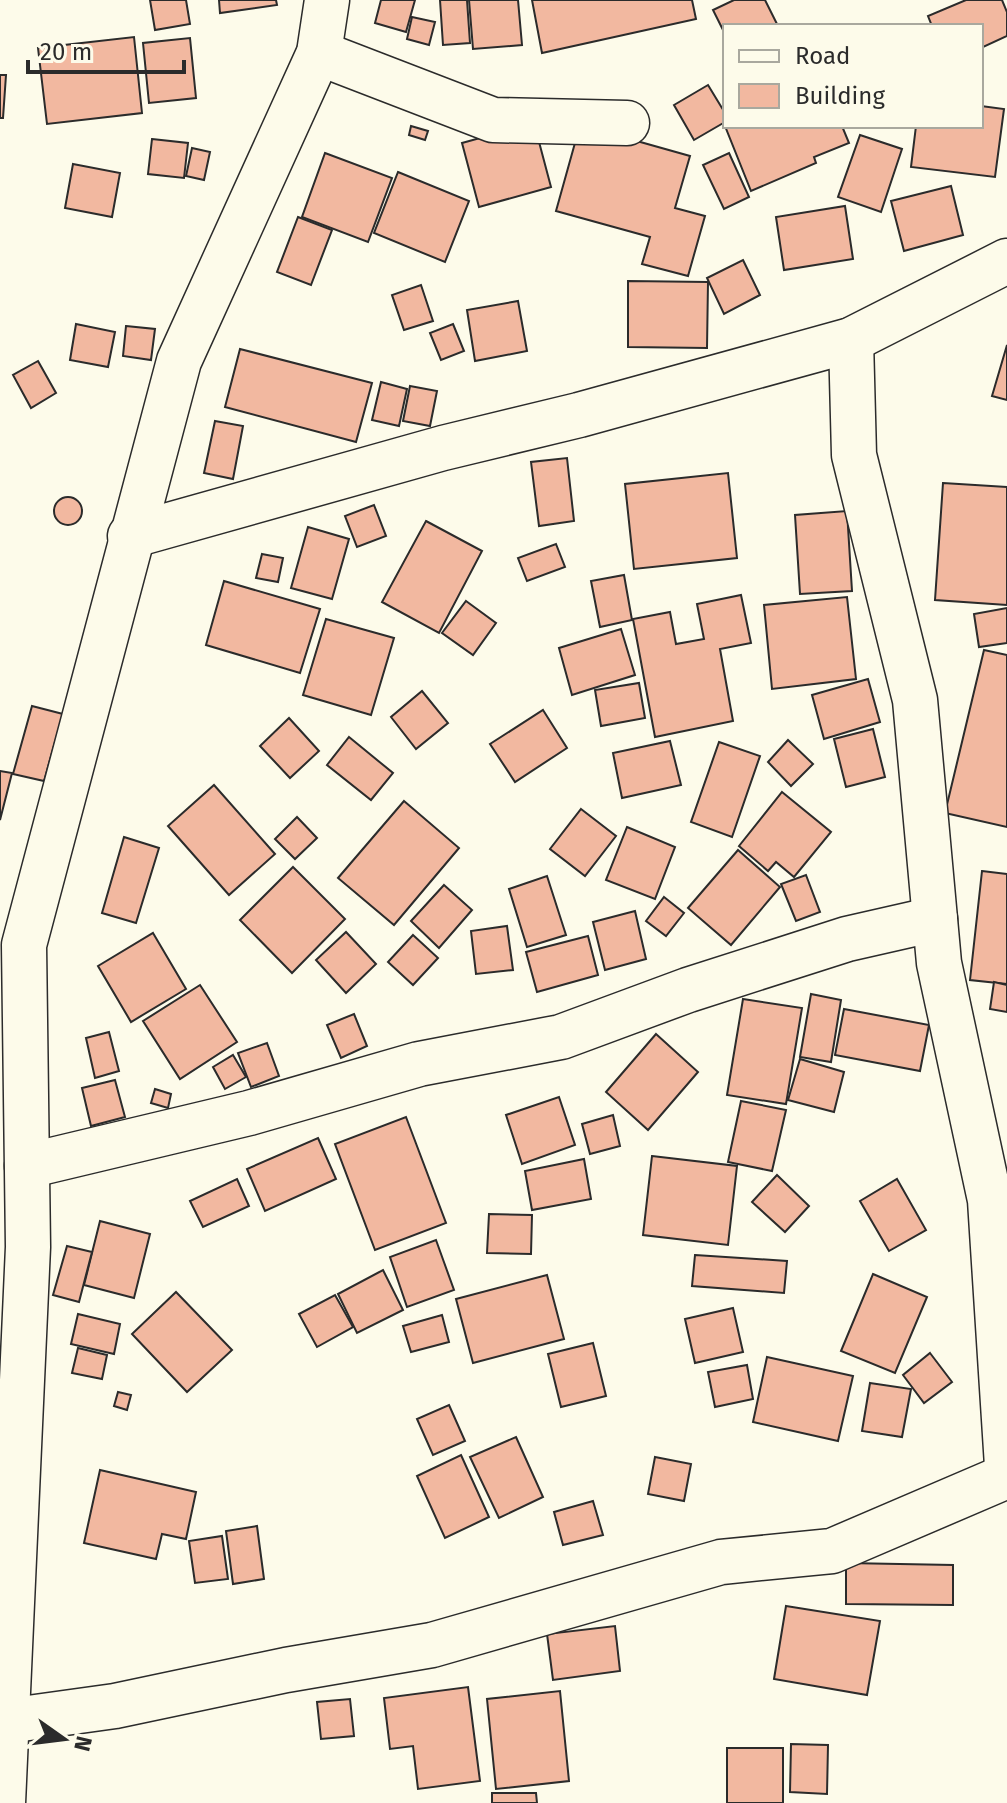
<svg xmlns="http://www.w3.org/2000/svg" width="1007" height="1803" font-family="'Fira Sans',sans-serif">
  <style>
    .building { fill: #f2b8a0; stroke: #2b2b2b; stroke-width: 2 }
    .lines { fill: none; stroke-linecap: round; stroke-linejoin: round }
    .street-casing { stroke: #2b2b2b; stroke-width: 47 }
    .street { stroke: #fdfbea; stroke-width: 44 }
  </style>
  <rect width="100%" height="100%" fill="#fdfbea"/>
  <!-- building -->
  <g class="building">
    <path d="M150,0H186L190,24L155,30Z"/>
    <path d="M219,0H276L277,5L220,13Z"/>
    <path d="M381,0H415L406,32L375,23Z"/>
    <path d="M440,0H467L470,43L443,45Z"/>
    <path d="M469,0H518L522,45L473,49Z"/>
    <path d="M532,0H692L696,19L542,53Z"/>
    <path d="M734,0H765L778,26H725V34L713,10Z"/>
    <path d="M966,0H1002L1007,12V36L981,48V26H932L928,16Z"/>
    <path d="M412,17L435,22L429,45L407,39Z"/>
    <path d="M134,37L142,113L47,124L38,48Z"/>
    <path d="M190,38L196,98L149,103L143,43Z"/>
    <path d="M0,75H6L3,118H0Z"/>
    <path d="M708,85L725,113V122L694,140L674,105Z"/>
    <path d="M981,106L1004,109L995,177L911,167L916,126H981Z"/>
    <path d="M534,123L551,187L479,207L462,143Z"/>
    <path d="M580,125L690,156L675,208L705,216L688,276L642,264L650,237L556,211Z"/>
    <path d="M411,126L428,131L425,140L409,135Z"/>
    <path d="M725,126H842L849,143L814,157L816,163L751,191Z"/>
    <path d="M860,135L902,149L881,212L838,197Z"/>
    <path d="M152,139L188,143L184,178L148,174Z"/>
    <path d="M192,148L210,152L204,180L186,176Z"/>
    <path d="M325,153L392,178L368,242L302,217Z"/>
    <path d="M729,153L749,197L724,209L703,165Z"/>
    <path d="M73,164L120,173L112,217L65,208Z"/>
    <path d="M398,172L469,201L445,262L374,233Z"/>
    <path d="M951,186L963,235L904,251L891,201Z"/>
    <path d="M845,206L853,259L784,270L776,217Z"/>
    <path d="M298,217L332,230L311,285L277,272Z"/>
    <path d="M743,260L760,295L724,314L707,278Z"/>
    <path d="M628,281L708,282L707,348L628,347Z"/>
    <path d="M421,285L433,321L404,330L392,295Z"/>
    <path d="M518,301L527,351L475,361L467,310Z"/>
    <path d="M76,324L115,332L108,367L70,360Z"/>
    <path d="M453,324L464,351L441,360L430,333Z"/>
    <path d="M126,326L155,329L151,360L123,356Z"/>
    <path d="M1007,345V400L992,396Z"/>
    <path d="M240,349L372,383L356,442L225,407Z"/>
    <path d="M38,361L56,393L31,408L13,375Z"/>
    <path d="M381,382L407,389L399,426L372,420Z"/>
    <path d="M410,386L437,391L430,426L403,421Z"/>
    <path d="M215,421L243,426L233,479L204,473Z"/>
    <path d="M567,458L574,521L539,526L531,462Z"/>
    <path d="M728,473L737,558L634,569L625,484Z"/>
    <path d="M943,483L1007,487V605L935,600Z"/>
    <circle cx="68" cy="511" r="14"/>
    <path d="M374,505L386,536L357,547L345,516Z"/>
    <path d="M847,511L852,591L800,594L795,515Z"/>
    <path d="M426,521L482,551L439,633L382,602Z"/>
    <path d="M308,527L349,539L332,599L291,588Z"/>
    <path d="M556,544L565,567L527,581L518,558Z"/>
    <path d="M262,554L283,558L278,582L256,578Z"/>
    <path d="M624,575L632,620L600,627L591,581Z"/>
    <path d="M224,581L320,609L300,673L206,645Z"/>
    <path d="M741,595L751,643L720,649L733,721L655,737L633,619L670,612L676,644L704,639L697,604Z"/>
    <path d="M847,597L856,679L772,689L764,605Z"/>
    <path d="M466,601L496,623L473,655L442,633Z"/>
    <path d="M1007,608V643L979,647L974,614Z"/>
    <path d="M326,619L394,638L371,715L303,695Z"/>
    <path d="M621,629L635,675L572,695L559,648Z"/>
    <path d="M984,650L1007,655V827L945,813Z"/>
    <path d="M868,679L880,722L824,739L812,695Z"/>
    <path d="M639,683L645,718L601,726L595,690Z"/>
    <path d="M422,691L448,723L416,749L391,717Z"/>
    <path d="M32,706L63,714L44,781L13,774Z"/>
    <path d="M543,710L567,748L515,782L490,744Z"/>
    <path d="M289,718L319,751L290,778L260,746Z"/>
    <path d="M873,729L885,777L846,787L834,739Z"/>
    <path d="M349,737L393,773L371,800L327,765Z"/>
    <path d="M788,740L813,764L791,786L768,762Z"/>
    <path d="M670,741L681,785L622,798L613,753Z"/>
    <path d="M719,742L760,756L732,837L691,822Z"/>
    <path d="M0,771L12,773L0,820Z"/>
    <path d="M214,785L275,854L229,895L168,826Z"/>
    <path d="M782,792L831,832L794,877L776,862L768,871L739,846Z"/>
    <path d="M404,801L459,848L394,925L338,878Z"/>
    <path d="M581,809L616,836L585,876L550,849Z"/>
    <path d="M297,817L317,838L295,859L275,839Z"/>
    <path d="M627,827L675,847L655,899L606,880Z"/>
    <path d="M124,837L159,848L136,923L102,913Z"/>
    <path d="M738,850L780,887L731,945L688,908Z"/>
    <path d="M293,867L345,919L292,973L240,920Z"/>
    <path d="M982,871L1007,874V984L970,980Z"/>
    <path d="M806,875L820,912L796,921L781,884Z"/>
    <path d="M547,876L566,935L527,947L509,889Z"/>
    <path d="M444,885L472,910L439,948L411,921Z"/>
    <path d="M664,897L684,913L666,936L646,921Z"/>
    <path d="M635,911L646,959L605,970L593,922Z"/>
    <path d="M507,926L513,970L476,974L471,931Z"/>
    <path d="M346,932L376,964L346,993L316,960Z"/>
    <path d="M153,933L186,989L131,1022L98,966Z"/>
    <path d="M413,935L438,958L413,985L388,962Z"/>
    <path d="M588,936L598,975L537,992L526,952Z"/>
    <path d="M994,982L1007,985V1012L990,1009Z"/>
    <path d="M200,985L237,1042L180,1079L143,1021Z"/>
    <path d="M811,994L841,1000L831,1062L800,1057Z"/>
    <path d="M743,999L802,1008L786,1104L727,1095Z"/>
    <path d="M844,1009L929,1025L920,1071L835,1055Z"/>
    <path d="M354,1014L367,1046L341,1058L327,1025Z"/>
    <path d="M109,1032L119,1071L95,1078L86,1038Z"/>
    <path d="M656,1034L698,1072L648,1130L606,1092Z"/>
    <path d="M267,1043L279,1076L251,1087L238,1053Z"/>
    <path d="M233,1055L246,1077L225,1089L213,1067Z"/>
    <path d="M800,1059L844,1072L834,1112L788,1100Z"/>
    <path d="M115,1080L125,1117L91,1126L82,1088Z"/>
    <path d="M155,1089L171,1094L168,1108L151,1103Z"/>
    <path d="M559,1097L575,1145L522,1164L506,1115Z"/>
    <path d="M741,1101L786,1110L772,1171L728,1162Z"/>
    <path d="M613,1115L620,1146L590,1154L582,1124Z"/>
    <path d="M406,1117L446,1223L375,1250L335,1144Z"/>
    <path d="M318,1138L336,1179L265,1211L247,1169Z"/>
    <path d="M652,1156L737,1166L728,1245L643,1235Z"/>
    <path d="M584,1159L591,1199L532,1210L525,1171Z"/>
    <path d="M777,1175L809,1206L785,1232L752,1202Z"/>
    <path d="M237,1179L249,1206L203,1227L190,1201Z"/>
    <path d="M897,1179L926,1230L889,1251L860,1201Z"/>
    <path d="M489,1214L532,1215L531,1254L487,1253Z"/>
    <path d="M100,1221L150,1234L134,1298L84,1285Z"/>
    <path d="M436,1240L454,1290L407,1307L390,1257Z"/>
    <path d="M67,1246L92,1252L79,1302L53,1295Z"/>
    <path d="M695,1255L787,1261L784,1293L692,1286Z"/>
    <path d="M383,1270L403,1310L357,1333L338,1294Z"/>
    <path d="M873,1274L927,1297L895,1373L841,1351Z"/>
    <path d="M547,1275L564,1339L473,1363L456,1299Z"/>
    <path d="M176,1292L232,1350L187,1392L132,1334Z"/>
    <path d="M335,1295L353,1327L317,1347L299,1314Z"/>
    <path d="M733,1308L743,1352L695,1363L685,1319Z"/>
    <path d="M78,1314L120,1324L114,1354L71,1344Z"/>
    <path d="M442,1315L449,1342L411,1352L403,1326Z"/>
    <path d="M593,1343L606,1396L561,1407L548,1354Z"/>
    <path d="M78,1348L107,1355L102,1379L72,1373Z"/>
    <path d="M930,1353L952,1382L924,1403L903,1375Z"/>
    <path d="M767,1357L853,1376L838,1441L753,1422Z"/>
    <path d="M747,1365L753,1399L715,1407L708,1372Z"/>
    <path d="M870,1383L911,1389L902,1437L862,1431Z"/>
    <path d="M118,1392L131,1395L127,1410L114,1406Z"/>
    <path d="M449,1405L465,1441L433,1455L417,1419Z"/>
    <path d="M516,1437L543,1497L499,1518L470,1457Z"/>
    <path d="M461,1455L489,1517L445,1538L417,1476Z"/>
    <path d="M655,1457L691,1464L684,1501L648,1494Z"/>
    <path d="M100,1470L196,1492L186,1539L162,1534L156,1559L84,1543Z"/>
    <path d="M593,1501L603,1535L563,1545L554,1512Z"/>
    <path d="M257,1526L264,1579L233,1584L226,1531Z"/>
    <path d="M222,1536L228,1579L195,1583L189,1541Z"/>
    <path d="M846,1563L953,1565V1605L846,1604Z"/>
    <path d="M786,1606L880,1621L867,1695L774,1679Z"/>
    <path d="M615,1626L620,1671L553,1680L547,1634Z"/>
    <path d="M468,1687L480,1781L418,1789L413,1746L390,1749L384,1698Z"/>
    <path d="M560,1691L569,1781L496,1789L487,1699Z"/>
    <path d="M350,1699L354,1736L321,1739L317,1702Z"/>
    <path d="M791,1744L828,1745L827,1794L790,1792Z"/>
    <rect x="727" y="1748" width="56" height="55"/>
    <path d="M492,1793H536L537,1803H492Z"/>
  </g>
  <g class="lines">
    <defs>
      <g id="street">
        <path d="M319,53L493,120L627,123"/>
        <path d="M851,340L854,455L915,700L939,963L990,1200L1007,1466"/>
        <path d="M130,536L443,448L579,415L851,340L1007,261"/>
        <path d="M27,1166L249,1113L419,1064L561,1037L688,990L847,939L935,919"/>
        <path d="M0,1722L115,1706L286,1670L432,1645L721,1562L832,1551L1007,1476"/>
        <path d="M3,1803L28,1247L24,945L179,361L319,53L327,0"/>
      </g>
    </defs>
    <!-- street casing -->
    <use href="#street" class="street-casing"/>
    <!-- street -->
    <use href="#street" class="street"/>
  </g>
  <!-- legend -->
  <rect x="723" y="24" width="260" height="104" fill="#fdfbea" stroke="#a9a89e" stroke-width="2"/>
  <rect x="739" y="50" width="40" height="12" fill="#fdfbea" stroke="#a9a89e" stroke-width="2"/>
  <text x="795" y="64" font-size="24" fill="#2b2b2b">Road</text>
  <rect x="739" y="84" width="40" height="24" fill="#f2b8a0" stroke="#a9a89e" stroke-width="2"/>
  <text x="795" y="104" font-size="24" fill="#2b2b2b">Building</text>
  <!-- north arrow -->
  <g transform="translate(64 1739) rotate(104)" stroke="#fdfbea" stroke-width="6" paint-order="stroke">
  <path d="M0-6L14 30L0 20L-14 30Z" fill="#2b2b2b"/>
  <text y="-12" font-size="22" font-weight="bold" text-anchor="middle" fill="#2b2b2b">N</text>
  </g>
  <!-- scale -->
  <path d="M28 60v12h156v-12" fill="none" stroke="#2b2b2b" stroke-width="4"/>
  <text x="40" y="60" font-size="24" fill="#2b2b2b" stroke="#fdfbea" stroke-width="6" paint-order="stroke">20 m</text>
</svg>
